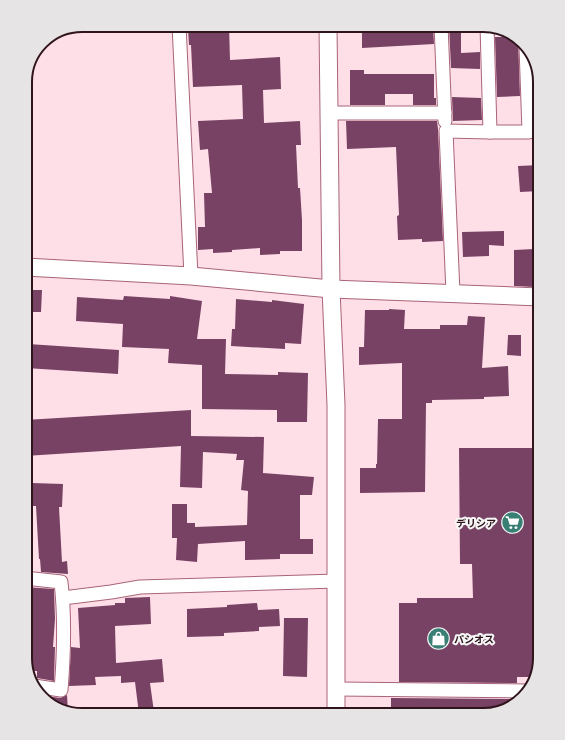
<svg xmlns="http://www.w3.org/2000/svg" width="565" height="740" font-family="'Titillium Web','Noto Sans JP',sans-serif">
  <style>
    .building { fill: #784265 }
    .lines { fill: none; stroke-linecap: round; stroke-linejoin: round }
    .minor-casing { stroke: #a86478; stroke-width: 15 }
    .tertiary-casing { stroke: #a86478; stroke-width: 19 }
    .minor { stroke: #fff; stroke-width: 13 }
    .tertiary { stroke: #fff; stroke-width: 17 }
    .labels { text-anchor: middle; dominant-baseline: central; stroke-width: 4; stroke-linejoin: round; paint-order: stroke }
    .poi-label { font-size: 10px; font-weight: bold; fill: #2f141c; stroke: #f6f6f6; text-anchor: end }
    .rim { fill: none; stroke: #2f141c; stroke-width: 2 }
  </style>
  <rect width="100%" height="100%" fill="#ffdfe7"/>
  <!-- building -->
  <g class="building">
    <path d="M229,25L230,60L280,57L281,89L263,90L264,123L300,121L301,145H296L298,188H300L302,220V251H280V254L260,255V248L232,250V252L213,253V249L198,250V227H205L204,193H212L208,149L200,150L198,121L243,119L242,85L193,87L191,45H189L188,29L214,28V26Z"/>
    <path d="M362,25H433L434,44L362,48Z"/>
    <path d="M449,25H461V53L480,52V69L451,68Z"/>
    <path d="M495,37H516L518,38L520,96L497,97Z"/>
    <path d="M535,64L540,82V96H536Z"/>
    <path d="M350,70H364V74H434V98H436V105H413V94H385V105H350Z"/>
    <path d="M452,97L481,98L482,120L453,121Z"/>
    <path d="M346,121H437L438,129L443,241L422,242V239L398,240L397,216L399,215L396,147L347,149Z"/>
    <path d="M540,165V191L520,192L518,166Z"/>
    <path d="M504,231V246L489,245V256L463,257L462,232Z"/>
    <path d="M534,249V287L514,286V250Z"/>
    <path d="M29,290H42L41,312H27Z"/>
    <path d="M124,296L170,299V296L202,301L197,339H226L225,374L278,375V372L308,373L307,422H277V410L202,409V365L168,363L169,349L122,347L123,324L76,321L77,297L123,300Z"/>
    <path d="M236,299L272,302V300L304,304L301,344L285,343V349L231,346L232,329H235Z"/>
    <path d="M389,309L405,310L404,329H440V325H467L468,316L485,317L482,368L508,366L509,396L484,397V399L432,400V403H426L425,492L360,493V468H376V464H377L378,419H402V363L359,365V347H364L365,310H389Z"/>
    <path d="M508,335H521V356L507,355Z"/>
    <path d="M28,344L119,350L118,374L26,368Z"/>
    <path d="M191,410V436L264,437L263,473L314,477L312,495H300V539H313V554H280V559L245,560V541L198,544L197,562L176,560L177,538H172V504H187V523H195V527L247,525L248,491L241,490L244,460H236L237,454L203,452L202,488L180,487L181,446L25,456V420Z"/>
    <path d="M459,448H540V658L535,677H517V683L399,682V603H417V598H473L472,564H460Z"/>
    <path d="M32,483L63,484L62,507H59L62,562L67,561L68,574L41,572L40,559H39L36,506H31Z"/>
    <path d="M25,587L54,589L55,619L53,647H55L54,681L37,678V671H29L25,658Z"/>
    <path d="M150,597L151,624L115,626L116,663L162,659L164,682L150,683L154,712L139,714L135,682L121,683V676L95,677L96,685L69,686L71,647L80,648L78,608L115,605V603H125V598Z"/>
    <path d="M257,603L258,610L279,609L280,626L259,627V631L224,633V636L187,637V609L227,607V605Z"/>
    <path d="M284,618H308L307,677L283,676Z"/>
    <path d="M40,695L60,698L67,695L68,712L54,707Z"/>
    <path d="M391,698L516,699V703L514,706L483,715H391Z"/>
  </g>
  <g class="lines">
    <defs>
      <g id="minor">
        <path d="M179,25L191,276"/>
        <path d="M441,25L445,121"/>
        <path d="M329,113H445"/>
        <path d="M490,132H529L526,47"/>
        <path d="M453,293L446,131L490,132L487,25"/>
        <path d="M25,578L61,582C65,617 64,654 61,690L34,686"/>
        <path d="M63,598L111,592L140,587L337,581"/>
        <path d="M337,689L528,691"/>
      </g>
      <g id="tertiary">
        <path d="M328,25L331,289L336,405V715"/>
        <path d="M25,267L191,276L331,289L540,297"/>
      </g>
    </defs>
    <!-- minor casing -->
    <use href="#minor" class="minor-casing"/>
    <!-- tertiary casing -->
    <use href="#tertiary" class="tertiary-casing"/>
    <!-- minor -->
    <use href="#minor" class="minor"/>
    <!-- tertiary -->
    <use href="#tertiary" class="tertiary"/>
  </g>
  <!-- icons -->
  <defs>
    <symbol id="supermarket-disc" viewBox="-11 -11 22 22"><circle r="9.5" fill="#3a7f74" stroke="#f6f6f6"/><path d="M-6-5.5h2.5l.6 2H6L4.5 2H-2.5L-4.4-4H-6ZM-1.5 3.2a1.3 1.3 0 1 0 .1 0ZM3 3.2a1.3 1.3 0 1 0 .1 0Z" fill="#fff"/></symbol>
    <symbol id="shop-disc" viewBox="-11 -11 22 22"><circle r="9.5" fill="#3a7f74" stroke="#f6f6f6"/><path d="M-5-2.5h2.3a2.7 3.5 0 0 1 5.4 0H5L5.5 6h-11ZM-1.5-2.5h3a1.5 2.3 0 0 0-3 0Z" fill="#fff"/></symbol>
  </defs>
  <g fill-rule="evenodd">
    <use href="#supermarket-disc" x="500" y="510" width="25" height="25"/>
    <use href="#shop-disc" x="426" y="626" width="25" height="25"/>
  </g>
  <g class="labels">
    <!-- poi labels -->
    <g class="poi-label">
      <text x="496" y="523">デリシア</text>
      <text x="454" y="639" text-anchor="start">パシオス</text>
    </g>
  </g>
  <!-- crop -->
  <path d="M0 0H565V740H0ZM82 32H483A50 50 0 0 1 533 82V658A50 50 0 0 1 483 708H82A50 50 0 0 1 32 658V82A50 50 0 0 1 82 32Z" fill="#e6e4e5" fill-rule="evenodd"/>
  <path class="rim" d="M82 32H483A50 50 0 0 1 533 82V658A50 50 0 0 1 483 708H82A50 50 0 0 1 32 658V82A50 50 0 0 1 82 32Z"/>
</svg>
